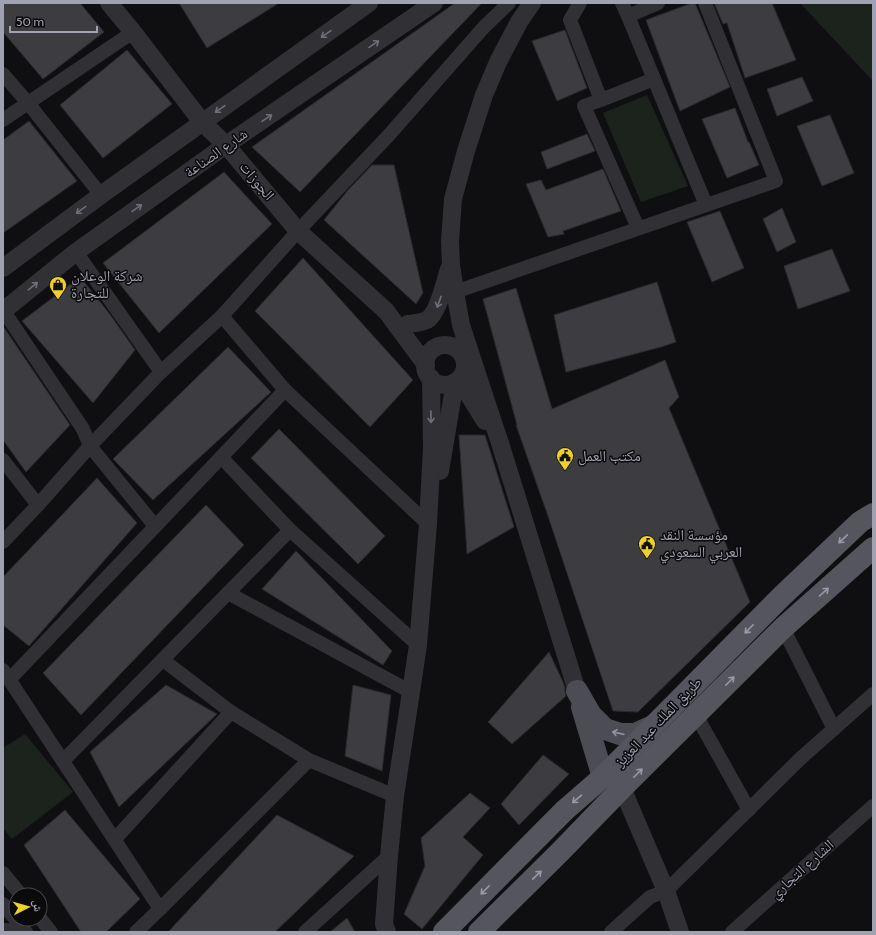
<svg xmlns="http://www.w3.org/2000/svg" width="876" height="935" font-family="Cabin,'Noto Naskh Arabic',sans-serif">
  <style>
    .green { fill: #1c231d }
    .building { fill: #3c3c41; stroke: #2a292c }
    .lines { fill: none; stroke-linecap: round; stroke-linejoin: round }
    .minor { stroke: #303035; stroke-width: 14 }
    .tertiary { stroke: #303035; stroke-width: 18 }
    .primary { stroke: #4c4d54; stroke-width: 22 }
    .trunk { stroke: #54555d; stroke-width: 22 }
    .oneway { stroke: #6e6f79 }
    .oneway2 { stroke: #989aa9 }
    .oneway3 { stroke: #8f919e }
    .labels { text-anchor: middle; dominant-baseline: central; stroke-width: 3; stroke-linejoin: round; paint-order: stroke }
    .street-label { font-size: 15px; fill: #a0a2b1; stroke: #0a0a0b }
    .poi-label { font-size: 15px; fill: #a0a2b1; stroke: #0a0a0b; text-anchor: start }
  </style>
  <rect width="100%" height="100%" fill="#0f0f11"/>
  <!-- green -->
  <g class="green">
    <path d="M800,3H873V81Z"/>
    <path d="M647,95L688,186L641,202L603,113Z"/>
    <path d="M25,734L73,792L12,839L3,828V748Z"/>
  </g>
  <!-- building -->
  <g class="building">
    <path d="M3,3H80L104,32L43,79L3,32Z"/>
    <path d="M179,3H279L207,48Z"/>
    <path d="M455,3H482L300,192L252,147Z"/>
    <path d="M692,3H695L730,87L680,111L646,20Z"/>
    <path d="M714,3H772L796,60L745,78L727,23L723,24Z"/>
    <path d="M565,30L587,88L557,101L532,41Z"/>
    <path d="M127,50L172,104L103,158L60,105Z"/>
    <path d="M802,77L813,101L777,116L767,89Z"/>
    <path d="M735,108L748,142H749L759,165L727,178L702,119Z"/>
    <path d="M830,115L854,173L822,186L797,126Z"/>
    <path d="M29,121L77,181L3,233V140Z"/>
    <path d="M587,134L595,151L547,169L541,152Z"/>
    <path d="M372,165H394L423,293L416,304L324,220L348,190Z"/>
    <path d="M603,169L621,211L563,231L564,234L548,237L526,184L541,180L546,190Z"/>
    <path d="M224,172L272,224L159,333L103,263Z"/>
    <path d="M782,208L796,242L777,252L763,219Z"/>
    <path d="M720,211L744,268L712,282L687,222Z"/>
    <path d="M832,249L850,291L798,309L784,266Z"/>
    <path d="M303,258L413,380L370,427L255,311Z"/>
    <path d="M80,277L109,313L135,350L93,403L22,321Z"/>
    <path d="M657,282L676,342L661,347L566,372L554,315Z"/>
    <path d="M516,288L552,409L665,360L679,397L669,408L750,602L638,712L613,711L548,516L516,425H517L483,299Z"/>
    <path d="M3,326L70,425L26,472L3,440Z"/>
    <path d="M228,347L271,392L153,500L113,459Z"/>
    <path d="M279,429L385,536L358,564L251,458Z"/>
    <path d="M459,435H485L514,527L467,554Z"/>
    <path d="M97,478L137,523L29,646L3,625V577Z"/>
    <path d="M206,505L244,545L81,715L43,673Z"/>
    <path d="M296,551L392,651L383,665L262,589Z"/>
    <path d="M549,652L563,682L565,688V691L566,696L512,744L488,722Z"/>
    <path d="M166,685L217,714L119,807L90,752Z"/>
    <path d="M353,685L391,695L382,771L345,756Z"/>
    <path d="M543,755L569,774L519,825L501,804Z"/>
    <path d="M470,793L490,808L463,837L483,855L422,929L404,914L425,866L421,838Z"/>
    <path d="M65,810L140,899L106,932H81L24,845Z"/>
    <path d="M277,815L354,856L275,932H168Z"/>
    <path d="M347,918L355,932H330Z"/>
  </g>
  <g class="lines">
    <!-- minor -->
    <g class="minor">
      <path d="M580,3L570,20L601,100L654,79"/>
      <path d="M622,3L628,16"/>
      <path d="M658,3L628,16L706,205"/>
      <path d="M3,74L28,103L101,195"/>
      <path d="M601,100L584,106L638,228"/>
      <path d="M3,120L133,32"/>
      <path d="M76,252L161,372"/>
      <path d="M455,292L776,181L705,3"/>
      <path d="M3,310L83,429L90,446L155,526"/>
      <path d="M222,316L285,390L428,524"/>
      <path d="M221,457L290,530L418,645"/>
      <path d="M3,460L38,505"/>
      <path d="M3,542L38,505L90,446L161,372L222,316L298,231L389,135L484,27L509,3"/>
      <path d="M228,593L411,692"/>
      <path d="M783,628L834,729"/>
      <path d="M163,660L231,712L309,760L395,796"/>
      <path d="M3,670L160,909L136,932"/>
      <path d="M10,679L285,390"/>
      <path d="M696,715L749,810"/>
      <path d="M63,761L290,530"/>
      <path d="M115,839L231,712"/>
      <path d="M3,873L21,895"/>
      <path d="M3,904L26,932"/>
      <path d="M160,909L309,760"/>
      <path d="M40,918L51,932"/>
      <path d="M3,930H24"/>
      <path d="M305,932L389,856"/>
      <path d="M611,932L650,897L666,891L801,758L873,694"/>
      <path d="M732,932L873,806"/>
    </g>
    <!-- tertiary -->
    <g class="tertiary">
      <path d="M109,3L133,32L202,122L226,145L298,231L386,311L426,365"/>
      <path d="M3,268L101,195L369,3"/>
      <path d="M3,311L76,252L226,145L434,3"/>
      <path d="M408,324C414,323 421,323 427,320C438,314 445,282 449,269"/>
      <circle cx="445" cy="365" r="20"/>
      <path d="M459,379L485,421"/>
      <path d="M479,385L484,395L500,443L577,691"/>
      <path d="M484,395L461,325L456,297L451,265L450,241L453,199L466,151L484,95L498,62L519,22L532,3"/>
      <path d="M440,471L455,382"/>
      <path d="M622,788L666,891L680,932"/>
      <path d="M387,932L384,924L389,856L395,796L411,692L418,645L428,524L432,447L431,378"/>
    </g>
    <!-- primary -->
    <g class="primary">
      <path d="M577,691L591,715L605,729L620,734H635L655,725"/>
      <path d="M582,707L603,777"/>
    </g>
    <!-- trunk -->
    <g class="trunk">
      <path d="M444,932L565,810L603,777L782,596L860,522L873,514"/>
      <path d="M479,932L560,852L622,788L783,628L873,548"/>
    </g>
  </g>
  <!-- one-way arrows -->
  <defs><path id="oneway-shaft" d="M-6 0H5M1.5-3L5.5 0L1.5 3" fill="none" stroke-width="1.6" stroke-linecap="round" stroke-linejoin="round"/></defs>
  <g class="oneway">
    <use href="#oneway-shaft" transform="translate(326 34) rotate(145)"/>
    <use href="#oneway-shaft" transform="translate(374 44) rotate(-34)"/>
    <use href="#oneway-shaft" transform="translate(220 109) rotate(145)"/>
    <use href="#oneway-shaft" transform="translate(267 118) rotate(-34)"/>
    <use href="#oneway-shaft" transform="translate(137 208) rotate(-35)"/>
    <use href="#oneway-shaft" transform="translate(81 210) rotate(144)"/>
    <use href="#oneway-shaft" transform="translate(33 286) rotate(-39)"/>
    <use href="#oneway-shaft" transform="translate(439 302) rotate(110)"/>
    <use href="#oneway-shaft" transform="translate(431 417) rotate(89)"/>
  </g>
  <g class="oneway2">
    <use href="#oneway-shaft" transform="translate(843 539) rotate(137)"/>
    <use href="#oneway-shaft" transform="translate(824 592) rotate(-42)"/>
    <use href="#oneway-shaft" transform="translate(749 629) rotate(134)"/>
    <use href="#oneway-shaft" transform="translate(730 681) rotate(-45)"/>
    <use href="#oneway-shaft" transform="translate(638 773) rotate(-45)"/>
    <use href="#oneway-shaft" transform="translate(577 799) rotate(140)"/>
    <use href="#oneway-shaft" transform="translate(537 875) rotate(-44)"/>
    <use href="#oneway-shaft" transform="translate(485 890) rotate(135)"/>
  </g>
  <use class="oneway3" href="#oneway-shaft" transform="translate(618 733) rotate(-167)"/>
  <!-- icons -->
  <defs>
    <symbol id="shop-pin" viewBox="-11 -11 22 30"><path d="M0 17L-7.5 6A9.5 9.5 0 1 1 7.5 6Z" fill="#edd12a" stroke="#0a0a0b"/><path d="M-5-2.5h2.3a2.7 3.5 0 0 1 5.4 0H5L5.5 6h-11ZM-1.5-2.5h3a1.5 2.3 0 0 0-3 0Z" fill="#111"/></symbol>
    <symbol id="civic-pin" viewBox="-11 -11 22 30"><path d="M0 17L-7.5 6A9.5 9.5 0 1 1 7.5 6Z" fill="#edd12a" stroke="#0a0a0b"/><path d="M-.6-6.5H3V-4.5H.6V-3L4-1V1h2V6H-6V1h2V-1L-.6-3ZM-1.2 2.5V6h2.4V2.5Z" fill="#111"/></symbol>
  </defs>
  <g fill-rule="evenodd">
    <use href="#shop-pin" x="48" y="275" width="20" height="27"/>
    <use href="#civic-pin" x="555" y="446" width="20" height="27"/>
    <use href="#civic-pin" x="637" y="534" width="20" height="27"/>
  </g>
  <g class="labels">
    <!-- street labels -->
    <g class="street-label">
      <text transform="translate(216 153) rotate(-35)">شارع الصناعة</text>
      <text transform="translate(257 181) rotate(50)">الجوزات</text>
      <text transform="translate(658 722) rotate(-46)">طريق الملك عبد العزيز</text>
      <text transform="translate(802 869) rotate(-42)">الشارع التجاري</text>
    </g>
    <!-- poi labels -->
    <g class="poi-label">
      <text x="71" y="276">شركة الوعلان<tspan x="71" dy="17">للتجارة</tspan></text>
      <text x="578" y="456">مكتب العمل</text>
      <text x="660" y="535">مؤسسة النقد<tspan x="660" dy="17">العربي السعودي</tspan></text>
    </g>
  </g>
  <!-- border -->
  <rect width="876" height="935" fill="none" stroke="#a0a2b1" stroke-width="8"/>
  <!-- north arrow -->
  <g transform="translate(28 907) rotate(84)"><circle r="19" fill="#0a0a0b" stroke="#46474d"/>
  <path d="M0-3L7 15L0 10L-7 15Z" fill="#edd12a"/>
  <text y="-6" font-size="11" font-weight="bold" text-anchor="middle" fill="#a0a2b1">ش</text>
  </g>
  <!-- scale -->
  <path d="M10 26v6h87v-6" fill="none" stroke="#a0a2b1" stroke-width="2"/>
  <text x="16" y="26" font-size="12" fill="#a0a2b1" stroke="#0a0a0b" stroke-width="3" paint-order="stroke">50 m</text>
</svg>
